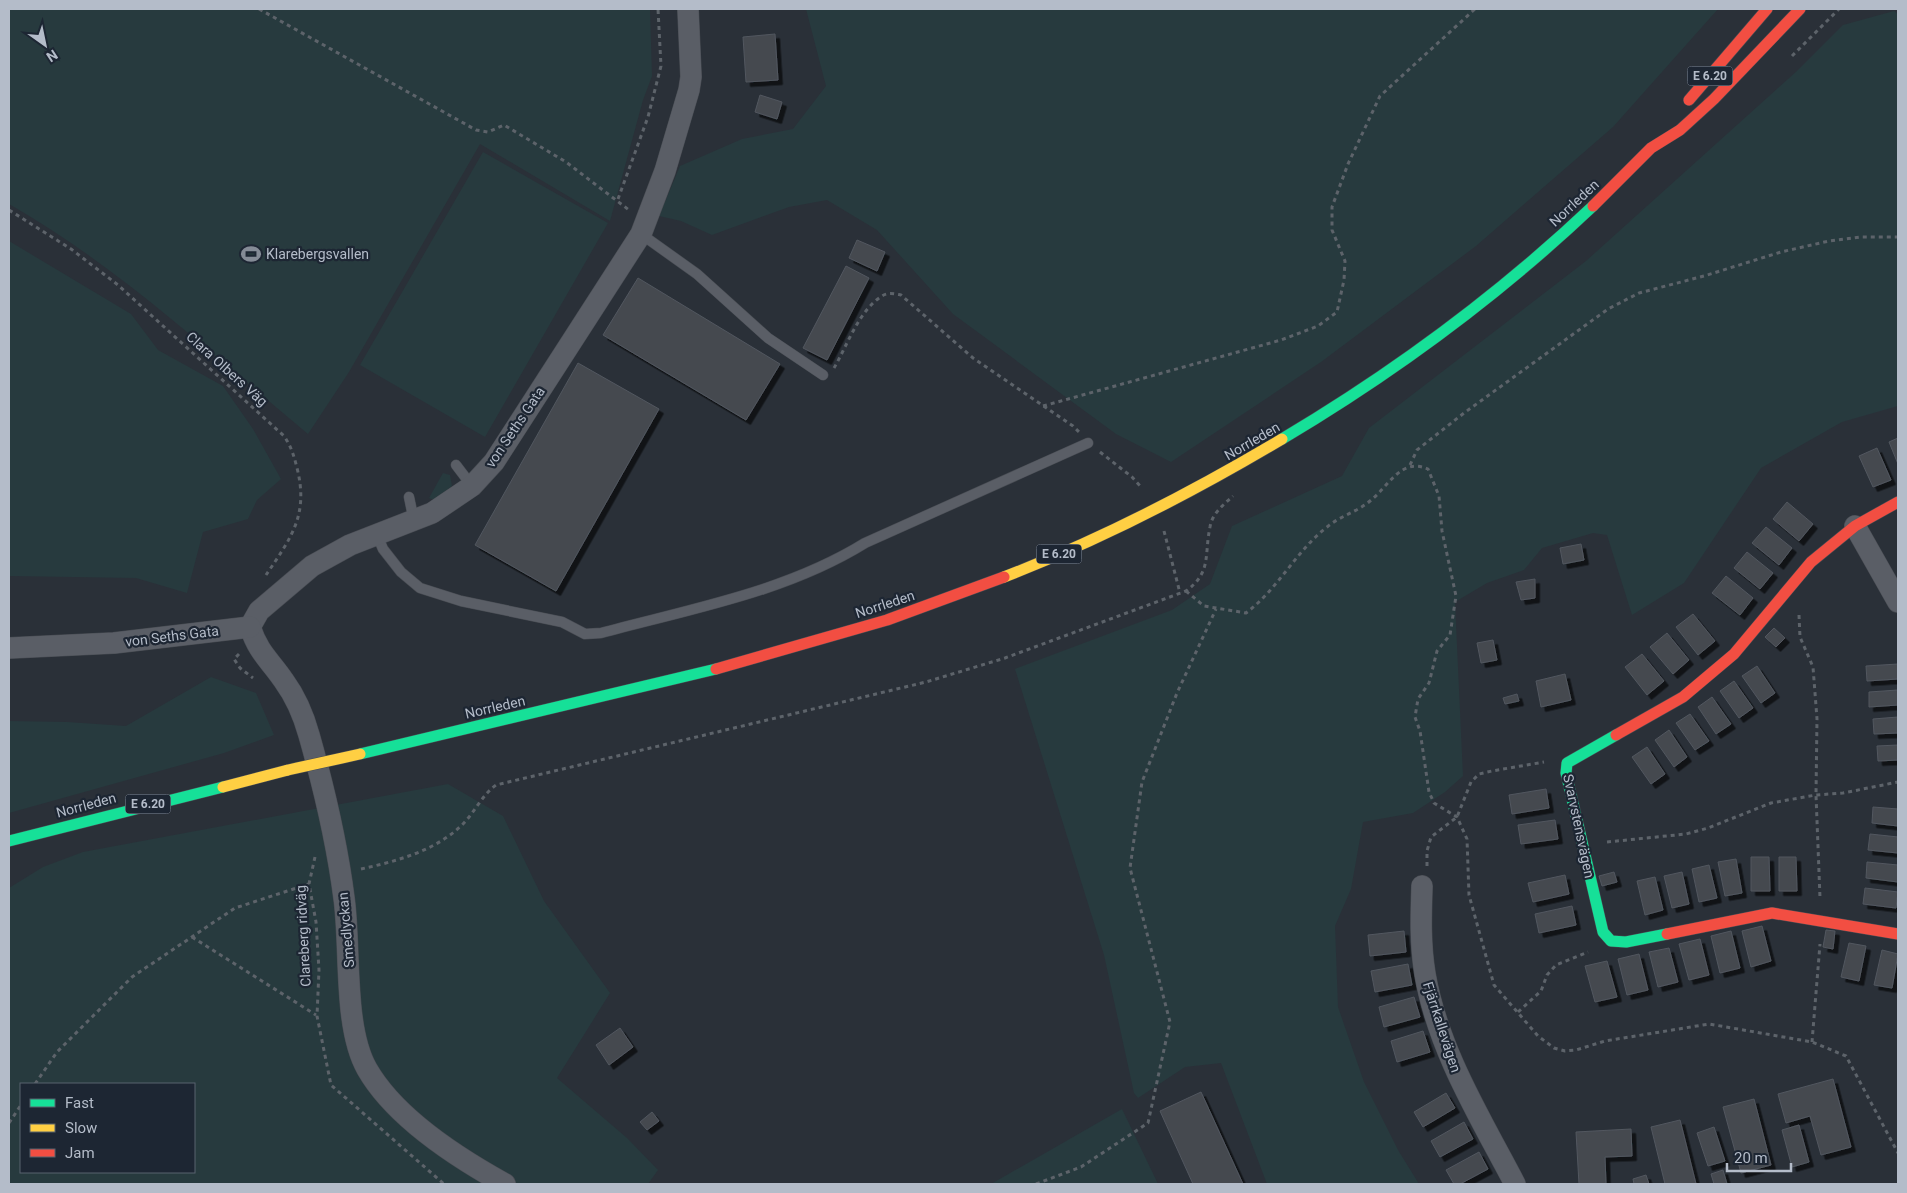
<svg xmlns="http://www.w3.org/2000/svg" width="1907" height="1193" font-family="Roboto,sans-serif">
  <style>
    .green { fill: #273a3e; fill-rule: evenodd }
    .building { fill: #444950; stroke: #52575f; filter: url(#shadow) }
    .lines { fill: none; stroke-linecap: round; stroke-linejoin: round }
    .lane-casing { stroke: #484c53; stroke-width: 11 }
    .street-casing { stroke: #484c53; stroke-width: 22 }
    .fast-casing { stroke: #484c53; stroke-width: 12 }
    .slow-casing { stroke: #484c53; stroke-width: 12 }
    .jam-casing { stroke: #484c53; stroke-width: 12 }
    .path { stroke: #5d636a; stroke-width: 3; stroke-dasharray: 4 4; stroke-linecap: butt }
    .lane { stroke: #5a5e66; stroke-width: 10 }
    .street { stroke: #5a5e66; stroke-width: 21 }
    .fast { stroke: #16e098; stroke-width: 11 }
    .slow { stroke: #ffcf43; stroke-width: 11 }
    .jam { stroke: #f24e42; stroke-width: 11 }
    .slow-bridge-casing { stroke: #474c53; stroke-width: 12; stroke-linecap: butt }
    .slow-bridge { stroke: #ffcf43; stroke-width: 11 }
    .labels { text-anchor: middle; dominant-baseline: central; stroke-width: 4.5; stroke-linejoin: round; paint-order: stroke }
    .shield { fill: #1d2633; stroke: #878f9c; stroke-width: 1 }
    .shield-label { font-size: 12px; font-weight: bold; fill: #b4bcc9 }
    .street-label { font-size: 14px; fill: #b4bcc9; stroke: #1d2633 }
    .poi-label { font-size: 14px; fill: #b4bcc9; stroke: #1d2633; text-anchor: start }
  </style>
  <defs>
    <filter id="shadow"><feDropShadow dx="4.5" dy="4.5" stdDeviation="0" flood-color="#0009"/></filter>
  </defs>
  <rect width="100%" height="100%" fill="#2a3038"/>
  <!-- green -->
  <g class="green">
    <path d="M9,9H650L652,76L643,100L610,221L480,144L349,372L308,434C211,354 118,266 9,204Z"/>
    <path d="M806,9H1718L1613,127L1476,246L1321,362L1171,462L1116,434L953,314L877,230L827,200L789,207L712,235L681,221L659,216L680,166L742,139L793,129L826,86Z"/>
    <path d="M1894,11L1898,14V406L1842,422L1761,468L1684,583L1632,615L1607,535L1593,533L1542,548L1524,570L1487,583L1455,602L1463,776L1445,792L1413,813L1363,822L1351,889L1335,926L1338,1007L1364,1082L1398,1150L1419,1184H1267L1221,1063L1185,1067L1138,1098L1134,1093L1104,955L1015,669L1172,610L1210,584L1232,526L1342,476L1369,428L1586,261L1797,71L1843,25Z"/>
    <path d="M483,152L608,223L485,437L360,365Z"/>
    <path d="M9,241L131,314L158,350L223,386L253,429L281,479L257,500L248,519L203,532L187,593L136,578L9,576Z"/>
    <path d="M443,473L450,475L452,486L435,500L429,498Z"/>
    <path d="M211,677L256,693L274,735L224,753L9,813V721L67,722L126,726Z"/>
    <path d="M448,784L503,816L544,901L610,993L557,1078L627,1138L658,1170L648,1184H9V888L43,867L83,852ZM21,1084H194V1172H21Z"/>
    <path d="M1122,1109L1158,1184H991Z"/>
  </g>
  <!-- building -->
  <g class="building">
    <path d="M775,34L778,80L746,82L743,37Z"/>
    <path d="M760,95L782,102L777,119L755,112Z"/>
    <path d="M857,240L885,252L877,271L849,258Z"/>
    <path d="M846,266L869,278L827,360L803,348Z"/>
    <path d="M638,278L780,364L746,420L603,335Z"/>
    <path d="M578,363L659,409L556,591L475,545Z"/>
    <path d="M1898,438V464L1889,442Z"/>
    <path d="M1877,448L1891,480L1873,487L1859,456Z"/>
    <path d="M1787,502L1813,524L1799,541L1773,519Z"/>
    <path d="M1766,527L1792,548L1779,565L1752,543Z"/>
    <path d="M1581,544L1584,560L1563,564L1560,548Z"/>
    <path d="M1747,552L1773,573L1760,589L1734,568Z"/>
    <path d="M1726,576L1753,598L1740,615L1712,593Z"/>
    <path d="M1535,579V598L1521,600L1516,582Z"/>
    <path d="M1693,614L1715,641L1698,655L1676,627Z"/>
    <path d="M1774,628L1785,638L1776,647L1765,637Z"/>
    <path d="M1667,633L1689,660L1673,674L1650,647Z"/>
    <path d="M1493,640L1497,660L1481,663L1477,643Z"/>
    <path d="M1642,654L1664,681L1647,695L1625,667Z"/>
    <path d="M1898,664V679L1867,681L1866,666Z"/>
    <path d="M1757,666L1775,693L1761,703L1742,676Z"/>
    <path d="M1565,674L1571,700L1541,707L1536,681Z"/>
    <path d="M1734,681L1753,708L1739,718L1720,691Z"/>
    <path d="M1898,690V705L1869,707V692Z"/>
    <path d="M1517,694L1519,701L1505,704L1503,698Z"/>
    <path d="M1712,697L1731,724L1716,734L1698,707Z"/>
    <path d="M1690,714L1709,741L1695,750L1676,723Z"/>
    <path d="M1898,717V733L1874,734L1873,719Z"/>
    <path d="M1669,730L1687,757L1674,767L1655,740Z"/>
    <path d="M1898,745V760L1878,761L1877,746Z"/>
    <path d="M1647,747L1665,774L1651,784L1632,757Z"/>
    <path d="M1546,789L1549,808L1512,814L1509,795Z"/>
    <path d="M1873,807L1898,809V826L1872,823Z"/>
    <path d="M1555,820L1558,839L1521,844L1518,825Z"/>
    <path d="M1870,834L1898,837V853L1868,850Z"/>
    <path d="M1751,857H1769L1770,891H1751Z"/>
    <path d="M1779,857H1796L1797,891H1779Z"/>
    <path d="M1736,859L1742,893L1725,896L1718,862Z"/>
    <path d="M1867,862L1898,865V882L1866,878Z"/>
    <path d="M1709,865L1717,898L1699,902L1692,869Z"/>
    <path d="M1614,872L1617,882L1602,886L1599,876Z"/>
    <path d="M1682,872L1689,904L1672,908L1664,876Z"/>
    <path d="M1565,875L1569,894L1533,902L1528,883Z"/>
    <path d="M1655,877L1663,910L1645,915L1637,881Z"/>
    <path d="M1865,888L1898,892L1896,908L1863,904Z"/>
    <path d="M1572,906L1576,925L1539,933L1535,914Z"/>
    <path d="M1762,926L1771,961L1751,967L1742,931Z"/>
    <path d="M1826,930L1835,931L1833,949L1823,947Z"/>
    <path d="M1404,931L1406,952L1370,956L1368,935Z"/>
    <path d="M1731,931L1740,968L1720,973L1711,936Z"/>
    <path d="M1700,939L1709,975L1689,980L1679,944Z"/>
    <path d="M1849,943L1866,946L1859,981L1841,977Z"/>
    <path d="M1669,948L1678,982L1658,987L1649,952Z"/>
    <path d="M1882,950L1898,954L1892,988L1874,985Z"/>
    <path d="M1639,954L1648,990L1627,995L1618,959Z"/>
    <path d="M1607,961L1617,997L1595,1002L1585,966Z"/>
    <path d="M1408,964L1412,985L1375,992L1371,971Z"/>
    <path d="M1414,997L1420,1017L1384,1027L1379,1007Z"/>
    <path d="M620,1028L633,1047L609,1065L596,1045Z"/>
    <path d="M1423,1031L1430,1052L1397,1062L1391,1041Z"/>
    <path d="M1833,1079L1851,1147L1821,1155L1810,1116L1786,1123L1778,1094Z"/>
    <path d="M1201,1092L1243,1184H1193L1160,1111Z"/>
    <path d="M1446,1093L1455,1108L1423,1127L1414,1112Z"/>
    <path d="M1754,1099L1771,1165L1741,1173L1723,1107Z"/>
    <path d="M652,1112L659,1121L647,1130L640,1122Z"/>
    <path d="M1680,1120L1696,1184H1665L1651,1127Z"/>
    <path d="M1464,1122L1473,1139L1440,1157L1431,1141Z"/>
    <path d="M1799,1125L1809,1162L1792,1167L1782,1130Z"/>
    <path d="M1714,1127L1725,1161L1708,1166L1697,1133Z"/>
    <path d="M1631,1129L1632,1156L1605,1157L1606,1184H1579L1576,1132Z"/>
    <path d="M1479,1152L1488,1169L1460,1184H1454L1446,1170Z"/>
    <path d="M1723,1170L1727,1184H1714L1711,1174Z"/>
    <path d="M1646,1175L1649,1184H1634L1633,1179Z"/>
  </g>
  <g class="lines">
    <defs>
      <g id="lane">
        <path d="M641,234L697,274L768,338L823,375"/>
        <path d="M456,465L472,486"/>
        <path d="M409,497L414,521"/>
        <path d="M377,535L383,549L401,572L420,588L461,601L562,622L585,634L601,633C690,609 786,592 865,543L1088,443"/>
      </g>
      <g id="street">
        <path d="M1855,526L1898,602"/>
        <path d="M250,627L259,611L312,566L350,545L432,513L472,486L494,462L641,234L665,171L689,90L691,77L688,9"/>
        <path d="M250,627C259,654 270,660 284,681C295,696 304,717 309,735C324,788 337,843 344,898C351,947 343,1027 367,1069C395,1118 456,1157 505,1184"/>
        <path d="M9,648L114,643L250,627"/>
        <path d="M1422,886C1421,915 1420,944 1425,974C1438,1050 1480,1117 1515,1184"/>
      </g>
      <g id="fast">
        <path d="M1282,439C1393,373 1499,295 1593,206"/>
        <path d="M1616,735L1567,763L1566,773L1603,932L1611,941L1626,942L1667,934"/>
        <path d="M360,754L716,669"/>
        <path d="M9,841L223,787"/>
      </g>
      <g id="slow">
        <path d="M1004,577C1100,540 1193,492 1282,439"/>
        <path d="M223,787L288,770"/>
      </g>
      <g id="jam">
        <path d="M1689,100L1767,9"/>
        <path d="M1593,206L1651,148L1680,130L1714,99L1800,9"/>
        <path d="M716,669L887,620L1004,577"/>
        <path d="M1616,735L1683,697L1734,654L1811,562L1855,526L1898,502"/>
        <path d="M1667,934L1772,913L1898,934"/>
      </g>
    </defs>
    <!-- lane casing -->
    <use href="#lane" class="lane-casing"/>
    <!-- street casing -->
    <use href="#street" class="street-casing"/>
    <!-- fast casing -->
    <use href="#fast" class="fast-casing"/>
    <!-- slow casing -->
    <use href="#slow" class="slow-casing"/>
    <!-- jam casing -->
    <use href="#jam" class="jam-casing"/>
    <!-- path -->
    <g class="path">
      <path d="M259,9L476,130L488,132L504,125L566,162L629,210"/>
      <path d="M1792,56L1839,9"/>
      <path d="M618,199L648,117L661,66L658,9"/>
      <path d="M9,210L71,249L118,285L284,436C291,446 294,456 297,468C309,515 291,538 266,575"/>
      <path d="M834,368C847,346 859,310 882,296C888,292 895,294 901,295L973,358L1073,426L1079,432"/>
      <path d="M1043,406L1281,340L1318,326L1337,312L1344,280L1345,261L1332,230V207L1348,164L1380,96L1475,9"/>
      <path d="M1100,452L1132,477L1142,488"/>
      <path d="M1410,465L1417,450L1464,413L1608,309L1639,293L1704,276L1781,252L1829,241L1860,237H1898"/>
      <path d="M1164,531L1180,593"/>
      <path d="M1186,591L1204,606L1246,613C1279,588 1296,551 1327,527C1340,516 1357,512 1370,501C1389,486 1401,457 1428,469L1439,496L1442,531L1456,596L1450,635L1437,651L1429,683L1418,699L1415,717L1420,731L1429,792L1434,803L1457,817L1467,839L1469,895L1494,985L1538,1036L1554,1048L1565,1051L1576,1050L1605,1041L1709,1024L1812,1042L1846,1056L1898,1153"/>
      <path d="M1799,615L1800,637L1813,667L1817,719L1816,795L1820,898"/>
      <path d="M239,654L234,659L240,668L253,678"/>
      <path d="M1607,842L1686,834L1708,828L1771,803L1816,795L1843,793L1898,782"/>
      <path d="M315,857L309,884L316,922L319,970L317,1016L331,1085L444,1184"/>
      <path d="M1427,866V851L1431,837L1457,817L1471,782L1479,774L1492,771L1544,762"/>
      <path d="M361,869C397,861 435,851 462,825C475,812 482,795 496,785L926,682L1005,658L1186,591C1212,572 1204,555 1210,527C1212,514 1223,505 1233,496"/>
      <path d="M192,937L316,1015"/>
      <path d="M1518,1012L1541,991L1547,975L1556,965L1588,952"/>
      <path d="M1812,1042L1820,944"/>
      <path d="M35,1084L57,1052L132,977L235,908L309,884"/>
      <path d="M9,1123L21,1105"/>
      <path d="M1036,1184L1081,1167L1148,1123L1170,1022L1130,868L1142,782L1177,693L1216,609"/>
    </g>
    <!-- lane -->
    <use href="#lane" class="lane"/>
    <!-- street -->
    <use href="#street" class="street"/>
    <!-- fast -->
    <use href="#fast" class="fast"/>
    <!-- slow -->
    <use href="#slow" class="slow"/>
    <!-- jam -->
    <use href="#jam" class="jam"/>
    <defs>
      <path id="slow-bridge" d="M288,770L360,754"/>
    </defs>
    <!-- slow-bridge casing -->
    <use href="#slow-bridge" class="slow-bridge-casing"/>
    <!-- slow-bridge -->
    <use href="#slow-bridge" class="slow-bridge"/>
  </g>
  <!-- icons -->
  <defs>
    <symbol id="stadium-bare" viewBox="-9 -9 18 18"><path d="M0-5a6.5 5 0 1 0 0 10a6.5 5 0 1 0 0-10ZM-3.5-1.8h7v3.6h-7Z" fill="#848b96" stroke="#1d2633" stroke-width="2.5" paint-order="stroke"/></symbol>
  </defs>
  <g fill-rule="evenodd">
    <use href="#stadium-bare" x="237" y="240" width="28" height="28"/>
  </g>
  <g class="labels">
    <!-- shield labels -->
    <g class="shield">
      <rect x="1687.5" y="66.5" width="45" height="19" rx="4"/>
      <rect x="1036.5" y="544.5" width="45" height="19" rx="4"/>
      <rect x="125.5" y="794.5" width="45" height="19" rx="4"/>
    </g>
    <g class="shield-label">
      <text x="1710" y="76">E 6.20</text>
      <text x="1059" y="554">E 6.20</text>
      <text x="148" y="804">E 6.20</text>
    </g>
    <!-- street labels -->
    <g class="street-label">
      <text transform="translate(1574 203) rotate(-43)">Norrleden</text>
      <text transform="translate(227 369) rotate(42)">Clara Olbers Väg</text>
      <text transform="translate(515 427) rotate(-56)">von Seths Gata</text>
      <text transform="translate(1252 441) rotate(-30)">Norrleden</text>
      <text transform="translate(885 604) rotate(-18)">Norrleden</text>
      <text transform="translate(172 636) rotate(-7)">von Seths Gata</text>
      <text transform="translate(495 707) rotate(-13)">Norrleden</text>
      <text transform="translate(86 805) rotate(-15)">Norrleden</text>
      <text transform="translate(1579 826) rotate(78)">Svarvstensvägen</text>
      <text transform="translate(346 930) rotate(-95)">Smedlyckan</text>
      <text transform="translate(303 936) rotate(-93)">Clareberg ridväg</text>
      <text transform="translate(1442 1027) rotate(72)">Fjärrkallevägen</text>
    </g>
    <!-- poi labels -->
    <g class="poi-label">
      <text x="266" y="254">Klarebergsvallen</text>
    </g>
  </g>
  <!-- border -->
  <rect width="1907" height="1193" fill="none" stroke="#b4bcc9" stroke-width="20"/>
  <!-- legend -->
  <rect x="20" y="1083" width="175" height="90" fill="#1d2633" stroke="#59626f"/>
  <rect x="30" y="1099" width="25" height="8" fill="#16e098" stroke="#59626f"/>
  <text x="65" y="1108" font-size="15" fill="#b4bcc9">Fast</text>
  <rect x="30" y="1124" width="25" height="8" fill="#ffcf43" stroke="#59626f"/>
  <text x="65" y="1133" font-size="15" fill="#b4bcc9">Slow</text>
  <rect x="30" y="1149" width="25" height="8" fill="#f24e42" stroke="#59626f"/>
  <text x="65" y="1158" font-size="15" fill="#b4bcc9">Jam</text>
  <!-- north arrow -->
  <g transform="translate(45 45) rotate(147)" stroke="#1d2633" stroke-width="4" paint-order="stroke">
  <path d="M0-4L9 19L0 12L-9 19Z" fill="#b4bcc9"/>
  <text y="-8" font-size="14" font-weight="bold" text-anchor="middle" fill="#b4bcc9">N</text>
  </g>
  <!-- scale -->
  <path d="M1727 1163v8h64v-8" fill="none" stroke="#b4bcc9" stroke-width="2.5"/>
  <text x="1734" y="1163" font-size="15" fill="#b4bcc9" stroke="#1d2633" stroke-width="4" paint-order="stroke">20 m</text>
</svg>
